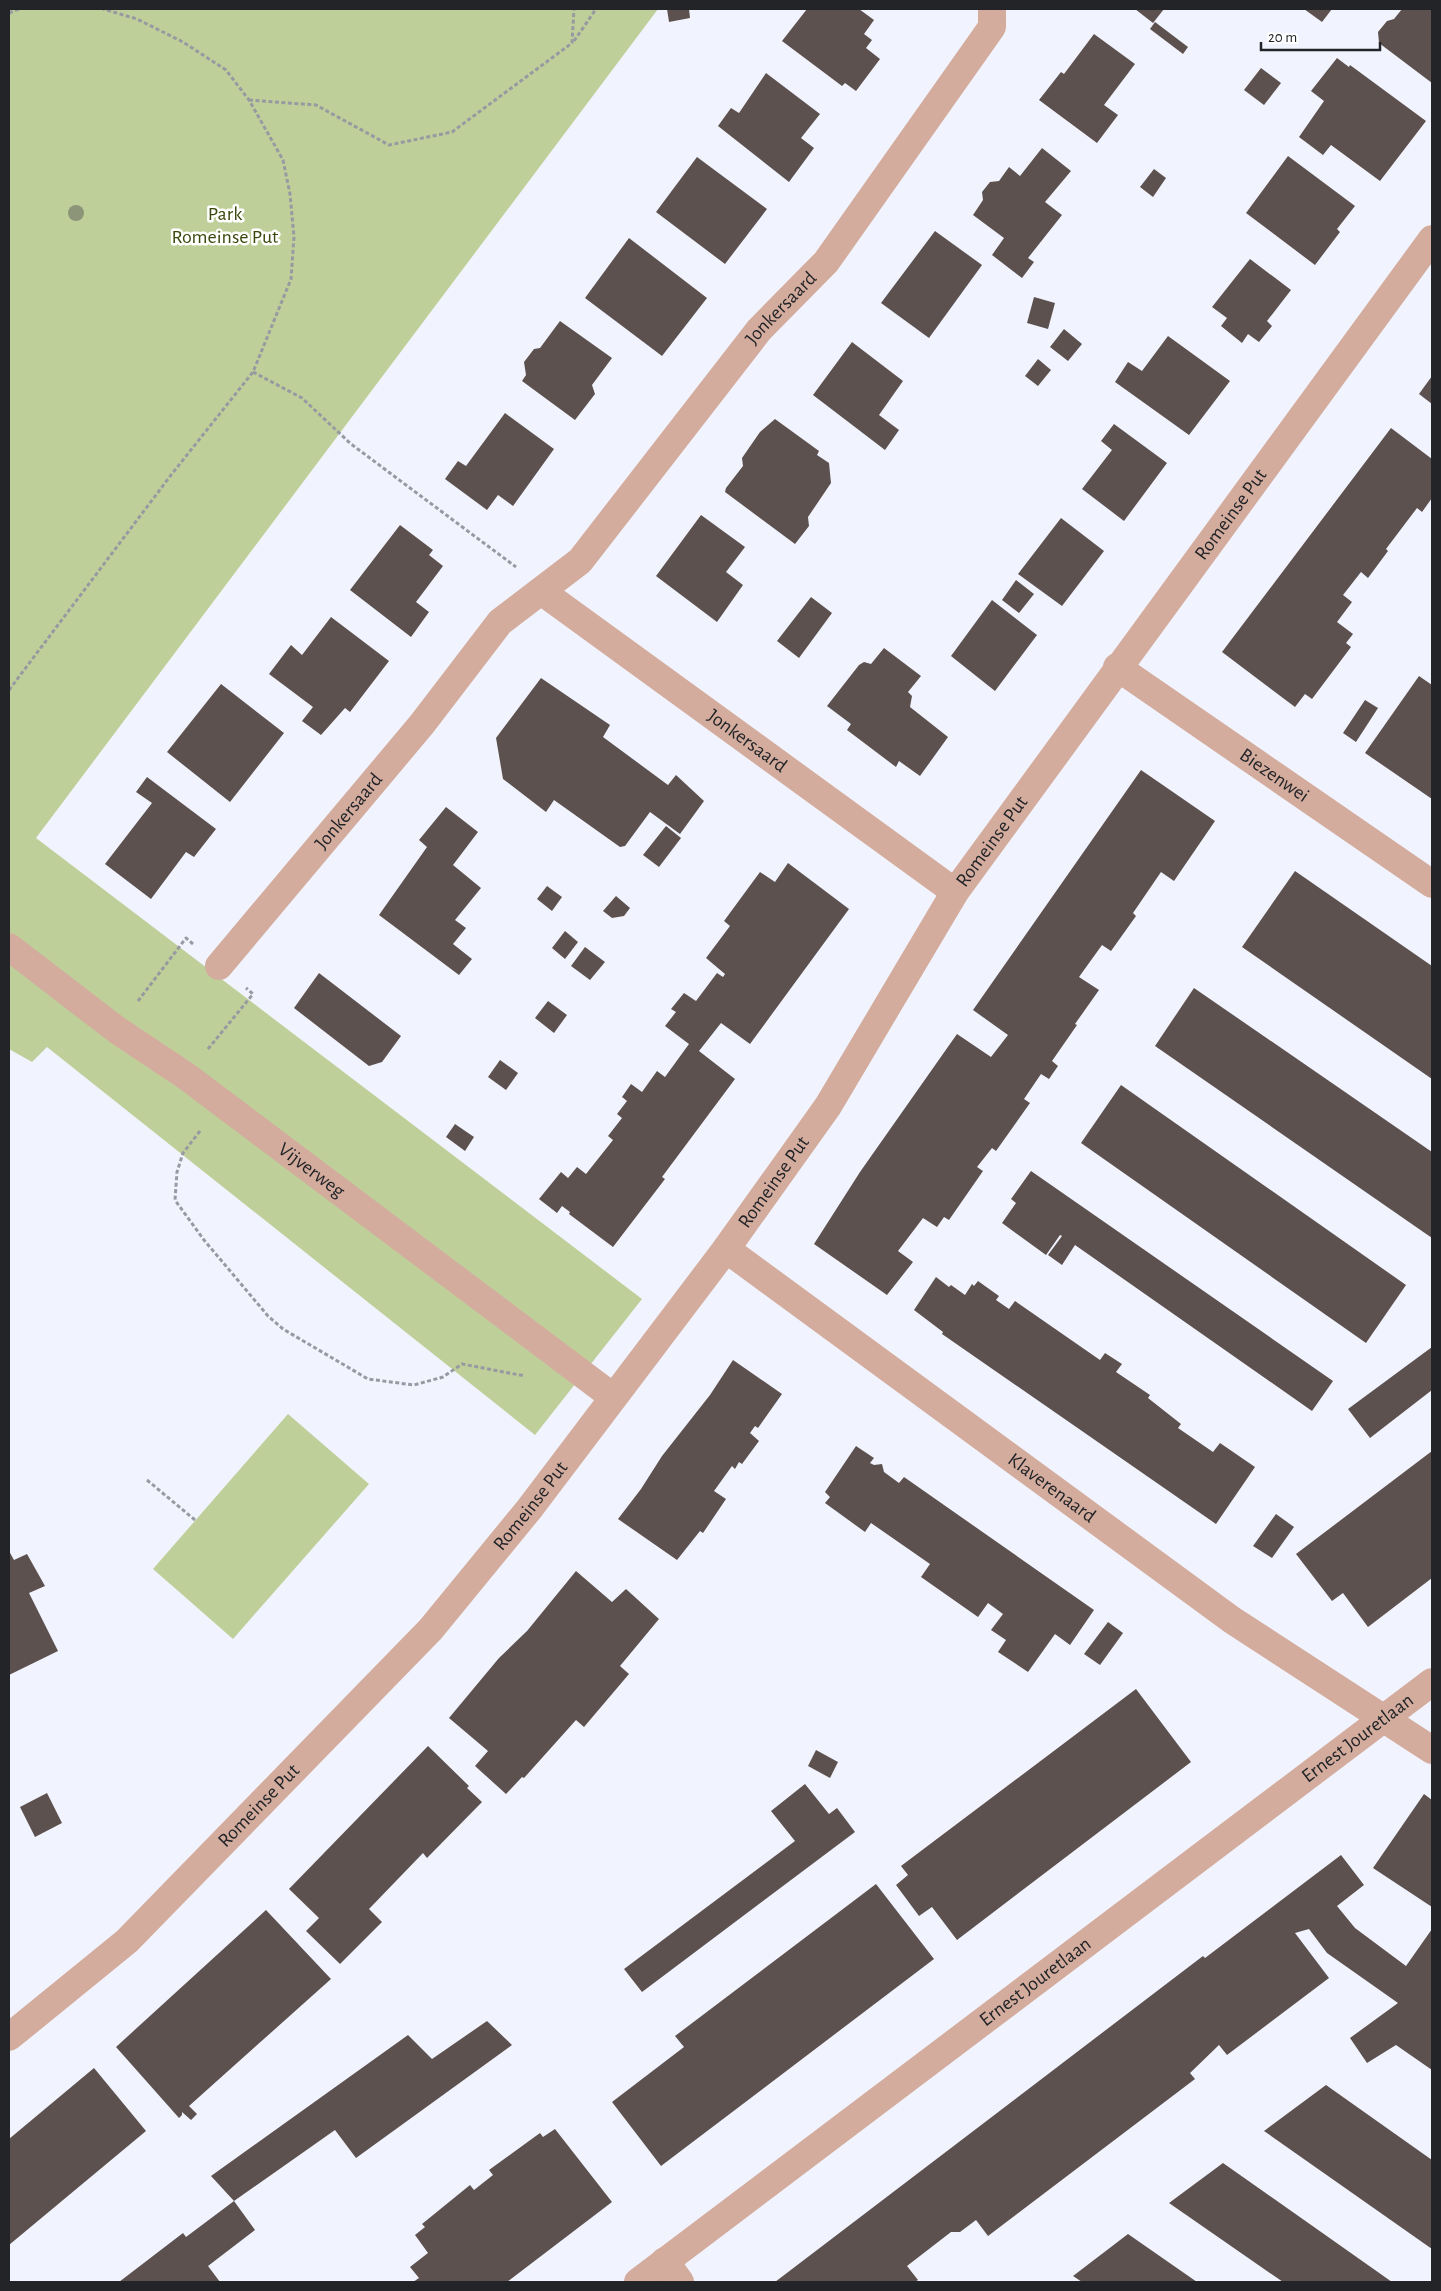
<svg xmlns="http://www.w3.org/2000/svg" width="1441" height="2291" font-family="'Alegreya Sans',sans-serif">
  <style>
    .green { fill: #bfcf99 }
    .building { fill: #5d514f }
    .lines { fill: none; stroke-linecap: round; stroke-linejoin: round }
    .path { stroke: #979aa1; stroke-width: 3; stroke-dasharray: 4 2.5; stroke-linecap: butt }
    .street { stroke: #d3ac9e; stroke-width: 28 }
    .tree { fill: #8d9578 }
    .labels { text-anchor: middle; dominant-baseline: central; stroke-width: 5; stroke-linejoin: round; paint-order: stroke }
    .park-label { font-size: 20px; fill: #3b480b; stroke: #fff }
    .street-label { font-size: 20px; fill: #222428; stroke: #fff }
  </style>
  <rect width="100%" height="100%" fill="#f1f4fe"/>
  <!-- green -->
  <g class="green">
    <path d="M9,9H658L36,838L642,1299L535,1435L47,1047L32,1062L9,1049Z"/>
    <path d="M288,1414L369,1484L233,1639L153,1569Z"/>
  </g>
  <!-- building -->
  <g class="building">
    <path d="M667,9H689L690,18L669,22Z"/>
    <path d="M807,9H859L874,20L864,34L872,40L866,48L880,59L856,91L845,83L842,86L782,41Z"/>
    <path d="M1135,9H1164L1153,23Z"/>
    <path d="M1304,9H1332L1322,22Z"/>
    <path d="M1402,9H1432V83L1379,43L1378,32L1387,21L1394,19Z"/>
    <path d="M1155,22L1188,47L1183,54L1150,29Z"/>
    <path d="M1094,34L1135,64L1104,105L1118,115L1097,143L1039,100L1061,72L1064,74Z"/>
    <path d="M1337,58L1349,67L1350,65L1426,121L1380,181L1331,145L1323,155L1299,137L1324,101L1311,91Z"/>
    <path d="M1261,68L1281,83L1264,105L1244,90Z"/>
    <path d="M766,73L820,114L801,138L814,148L789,182L718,126L731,108L739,113Z"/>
    <path d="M1042,148L1071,171L1045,202L1062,215L1028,258L1034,262L1022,278L992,255L1004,238L973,215L983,200L982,192L990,182L999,181L1009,167L1020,176Z"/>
    <path d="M1288,156L1355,206L1337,229L1340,232L1315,265L1246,213Z"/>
    <path d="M697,157L767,209L725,264L656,212Z"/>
    <path d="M1154,169L1166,178L1153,197L1140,187Z"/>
    <path d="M935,231L982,265L929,338L881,303Z"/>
    <path d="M629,238L707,298L662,356L585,298Z"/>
    <path d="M1250,259L1291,290L1267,321L1272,326L1259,342L1248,334L1242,343L1221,326L1227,318L1212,307Z"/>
    <path d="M1034,297L1055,303L1048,329L1027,323Z"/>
    <path d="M560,321L612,358L592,385L595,394L575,420L522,381L526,375L524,362L534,349L540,348Z"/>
    <path d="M1064,329L1082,344L1068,361L1050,347Z"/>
    <path d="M1168,336L1230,381L1189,435L1115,382L1128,362L1142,371Z"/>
    <path d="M852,342L903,381L879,415L899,430L885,450L813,395Z"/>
    <path d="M1038,359L1051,370L1038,386L1025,376Z"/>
    <path d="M1432,376V404L1419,394Z"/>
    <path d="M505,413L554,449L513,506L498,495L487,510L445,479L458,461L466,466Z"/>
    <path d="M775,419L819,451L817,455L829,463L831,483L808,517L809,526L795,544L725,492L726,488L743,466L742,458L760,432Z"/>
    <path d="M1114,424L1167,463L1124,521L1082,489L1112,450L1101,441Z"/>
    <path d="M1391,428L1432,459V498L1422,512L1417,508L1389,545L1386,549L1388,551L1368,578L1361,572L1343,595L1352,602L1337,622L1353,634L1346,643L1351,647L1312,699L1305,694L1295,707L1222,652Z"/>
    <path d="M701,515L745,547L726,572L743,585L717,622L656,576Z"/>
    <path d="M1061,518L1104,551L1062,606L1018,574Z"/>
    <path d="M400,525L433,550L429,555L443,566L416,602L429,612L411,637L350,590Z"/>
    <path d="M1016,580L1034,594L1019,613L1002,600Z"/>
    <path d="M811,597L832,613L799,658L777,641Z"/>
    <path d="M992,600L1037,635L995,691L951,656Z"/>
    <path d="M331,617L389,661L350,712L345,708L321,735L302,721L313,707L269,674L291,645L302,655Z"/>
    <path d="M884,648L921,676L908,692L912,696L910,707L948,737L920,776L899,761L896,767L847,730L851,724L827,706L859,665L864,662L871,664Z"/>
    <path d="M1419,676L1432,685V799L1365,753Z"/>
    <path d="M541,678L610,725L603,737L668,785L676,775L704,801L680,834L650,812L625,846L620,847L554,800L546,812L503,779L496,738Z"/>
    <path d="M221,684L284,733L230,802L167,752Z"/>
    <path d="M1365,700L1378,708L1356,742L1343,733Z"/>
    <path d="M1141,770L1215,821L1174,881L1161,872L1133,913L1136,916L1111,951L1102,945L1079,977L1099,990L1075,1024L1077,1025L1052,1061L1058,1066L1049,1079L1041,1074L1024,1099L1030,1103L996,1151L992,1148L977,1167L983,1171L949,1220L944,1217L937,1227L923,1218L898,1251L913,1262L887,1295L814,1244L860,1172L957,1034L991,1057L1008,1035L973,1010Z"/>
    <path d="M147,777L216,829L194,857L186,852L151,899L105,864L152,803L136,792Z"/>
    <path d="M446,807L478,832L453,865L481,888L455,920L466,928L453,944L472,959L459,975L379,915L427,847L419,840Z"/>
    <path d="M666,826L681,838L659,867L643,855Z"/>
    <path d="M788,863L849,909L750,1044L721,1023L699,1051L735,1079L662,1177L665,1179L613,1247L569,1214L570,1212L562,1206L557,1213L539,1199L561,1172L568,1178L577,1167L586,1174L613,1140L608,1136L622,1118L617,1114L627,1101L622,1097L631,1084L642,1092L657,1071L665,1077L689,1044L665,1026L676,1012L671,1009L684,993L696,1001L717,973L723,977L725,974L706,958L730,926L724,921L760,872L775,882Z"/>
    <path d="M1295,871L1432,966V1079L1242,947Z"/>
    <path d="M547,886L562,897L552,911L537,899Z"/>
    <path d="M616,896L630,908L624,916L612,918L603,911Z"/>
    <path d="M565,931L578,942L565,959L552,948Z"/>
    <path d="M585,947L605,962L590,980L571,966Z"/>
    <path d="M319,973L401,1036L382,1062L369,1066L294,1008Z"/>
    <path d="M1194,988L1432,1152V1238L1155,1046Z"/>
    <path d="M548,1001L567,1015L554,1033L535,1018Z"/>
    <path d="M500,1060L518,1073L506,1090L488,1077Z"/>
    <path d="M1121,1085L1406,1285L1366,1343L1081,1143Z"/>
    <path d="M455,1124L474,1137L465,1151L446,1137Z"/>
    <path d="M1031,1171L1333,1381L1312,1411L1075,1245L1062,1265L1048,1255L1062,1236L1060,1235L1046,1255L1002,1223L1016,1203L1011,1199Z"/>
    <path d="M936,1277L949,1287L951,1285L965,1295L972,1284L974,1286L978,1281L999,1296L996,1300L1009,1309L1015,1301L1100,1360L1105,1353L1122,1364L1116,1372L1150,1395L1148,1398L1181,1424L1178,1428L1213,1452L1220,1443L1255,1467L1216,1524L942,1334L943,1332L914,1310Z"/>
    <path d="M1432,1347V1390L1370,1438L1348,1409Z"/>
    <path d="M733,1360L782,1394L758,1428L755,1426L750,1433L759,1441L742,1464L739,1462L735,1469L732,1466L714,1491L726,1499L703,1533L700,1531L677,1560L618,1519L641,1489L662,1456L710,1395Z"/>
    <path d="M856,1446L874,1458L870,1463L874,1465L882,1464L884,1472L899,1483L904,1477L1094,1610L1070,1645L1055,1634L1028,1672L998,1652L1006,1640L991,1630L1003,1614L988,1603L978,1617L921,1577L930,1564L871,1523L865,1532L825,1503L830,1497L825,1492Z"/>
    <path d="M1432,1451V1578L1368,1627L1343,1593L1332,1601L1296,1554Z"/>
    <path d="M1276,1514L1294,1527L1272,1558L1253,1546Z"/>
    <path d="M9,1551L14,1560L27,1554L45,1586L29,1593L58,1651L9,1675Z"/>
    <path d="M576,1571L612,1602L626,1589L659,1619L620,1666L629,1674L584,1727L576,1720L524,1778L522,1777L506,1794L475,1766L488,1751L449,1718L499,1658L527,1631Z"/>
    <path d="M1108,1622L1123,1633L1100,1665L1084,1654Z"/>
    <path d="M1136,1689L1191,1762L957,1940L932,1907L919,1916L896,1885L908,1875L901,1866Z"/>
    <path d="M428,1746L469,1786L467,1788L482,1802L427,1858L423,1853L369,1909L382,1922L340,1964L306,1931L319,1918L289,1889Z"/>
    <path d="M816,1750L838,1762L830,1778L808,1766Z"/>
    <path d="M805,1784L829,1814L837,1808L855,1832L642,1992L624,1969L795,1841L771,1811Z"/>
    <path d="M47,1793L62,1823L35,1837L20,1807Z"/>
    <path d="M1424,1794L1432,1800V1907L1373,1868Z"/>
    <path d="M1341,1855L1364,1885L1337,1906L1355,1928L1406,1966L1432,1929V2070L1396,2045L1367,2063L1350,2038L1398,2003L1327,1953L1309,1929L1295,1933L1329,1978L1227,2055L1219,2045L1190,2073L1195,2079L988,2236L976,2220L960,2232H951L907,2266L918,2280L915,2282H775L1203,1956L1205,1958Z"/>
    <path d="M876,1884L934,1959L661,2166L612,2102L684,2047L675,2036Z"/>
    <path d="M266,1910L331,1979L189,2106L197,2114L191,2120L182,2112V2115L179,2118L116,2047Z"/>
    <path d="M487,2021L512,2045L356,2158L335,2130L234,2201L255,2230L208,2266L220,2282H119L183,2233L186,2237L234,2201L211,2176L408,2035L432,2059Z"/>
    <path d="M94,2068L146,2131L9,2245V2139Z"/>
    <path d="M1326,2085L1432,2160V2249L1264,2131Z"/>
    <path d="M555,2129L612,2202L507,2282H413L419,2278L410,2267L428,2253L415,2235L425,2227L422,2224L470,2185L474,2190L493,2175L489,2170L540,2133L543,2137Z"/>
    <path d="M1223,2163L1392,2282H1283L1169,2203Z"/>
    <path d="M1128,2234L1197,2282H1082L1073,2276Z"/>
  </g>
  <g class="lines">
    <!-- path -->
    <g class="path">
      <path d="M9,13L19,9"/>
      <path d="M574,41L596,9"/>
      <path d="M249,100L316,105L389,145L452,132L572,43L574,9"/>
      <path d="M253,372L302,398L351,444L516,567"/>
      <path d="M9,690L171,475L253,372L291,279L294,237L290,194L283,160L249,100L226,70L183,42L137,19L103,9"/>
      <path d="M138,1001L186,938L193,944"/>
      <path d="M208,1049L253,994L246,988"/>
      <path d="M200,1131L183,1153L177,1172L175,1200L204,1240L268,1316L283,1329L368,1379L414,1385L443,1377L462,1364L525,1376"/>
      <path d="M147,1480L195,1520"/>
    </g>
    <!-- street -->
    <g class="street">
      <path id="s1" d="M541,591L955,892"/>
      <path id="s2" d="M1117,667L1432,884"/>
      <path id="s3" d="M9,947L117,1030L186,1076L613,1397"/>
      <path id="s4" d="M219,966L422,724L500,622L580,561L759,330L826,262L992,27V9"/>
      <path id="s5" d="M726,1249L1232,1620L1432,1750"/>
      <path id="s6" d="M9,2037L127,1941L430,1630L530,1508L726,1249L828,1106L955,892L1432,239"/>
      <path d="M665,2261L680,2282"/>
      <path id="s7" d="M638,2282L1432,1682"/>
    </g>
  </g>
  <!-- trees -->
  <circle class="tree" cx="76" cy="213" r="8"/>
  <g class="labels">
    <!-- park labels -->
    <g class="park-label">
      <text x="225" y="214">Park<tspan x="225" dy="23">Romeinse Put</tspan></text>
    </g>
    <!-- street labels -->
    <g class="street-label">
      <text stroke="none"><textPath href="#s4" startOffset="868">Jonkersaard</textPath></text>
      <text stroke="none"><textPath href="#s6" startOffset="1961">Romeinse Put</textPath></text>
      <text stroke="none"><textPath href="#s1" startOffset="255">Jonkersaard</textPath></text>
      <text stroke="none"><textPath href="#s2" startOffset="191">Biezenwei</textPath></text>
      <text stroke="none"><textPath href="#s4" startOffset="202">Jonkersaard</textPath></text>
      <text stroke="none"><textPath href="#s6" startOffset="1556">Romeinse Put</textPath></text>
      <text stroke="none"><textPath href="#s3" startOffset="376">Vijverweg</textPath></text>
      <text stroke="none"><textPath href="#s6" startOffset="1151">Romeinse Put</textPath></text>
      <text stroke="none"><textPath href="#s5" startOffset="404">Klaverenaard</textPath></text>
      <text stroke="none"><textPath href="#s6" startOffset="746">Romeinse Put</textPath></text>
      <text stroke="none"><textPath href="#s7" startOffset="902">Ernest Jouretlaan</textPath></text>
      <text stroke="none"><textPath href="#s6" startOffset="341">Romeinse Put</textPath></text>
      <text stroke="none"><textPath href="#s7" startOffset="498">Ernest Jouretlaan</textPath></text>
    </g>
  </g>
  <!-- border -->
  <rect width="1441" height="2291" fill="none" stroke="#222428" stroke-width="20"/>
  <!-- scale -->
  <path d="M1261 42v8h119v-8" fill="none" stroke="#222428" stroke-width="2.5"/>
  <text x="1268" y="42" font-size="15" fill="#222428" stroke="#ffffff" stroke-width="4" paint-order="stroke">20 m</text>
</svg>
